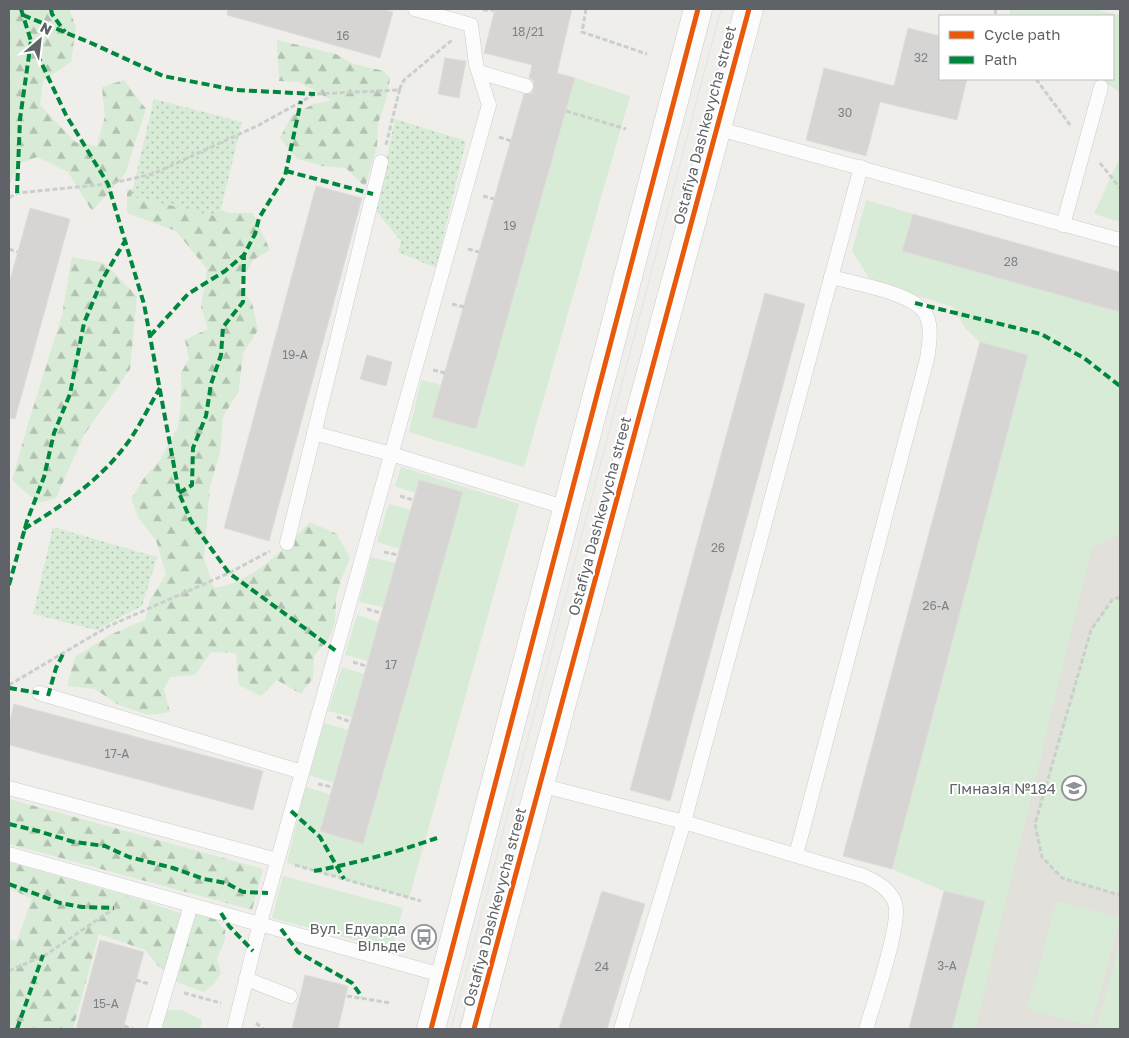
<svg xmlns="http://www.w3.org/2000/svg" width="1129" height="1038" font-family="'Golos Text',sans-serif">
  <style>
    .education { fill: #e2e0da }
    .grass { fill: #d8ebd6 }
    .forest { fill: url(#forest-firs) }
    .park { fill: url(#park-dots) }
    .building { fill: #d6d5d3; stroke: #deddd9 }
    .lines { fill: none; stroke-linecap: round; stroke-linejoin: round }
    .lane-casing { stroke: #cbcccc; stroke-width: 15 }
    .secondary-casing { stroke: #cacacb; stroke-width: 29 }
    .path { stroke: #cacfcc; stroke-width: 3; stroke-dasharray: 5 2.5; stroke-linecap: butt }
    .lane { stroke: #fdfcfc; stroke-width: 14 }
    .secondary { stroke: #fdfcfc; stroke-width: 28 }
    .tram { stroke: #e4e4e4; stroke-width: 1 }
    .quiet { stroke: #00873e; stroke-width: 4; stroke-dasharray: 8 4; stroke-linecap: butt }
    .cycleway-casing { stroke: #fff; stroke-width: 8 }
    .cycleway { stroke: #e8590c; stroke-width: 5 }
    .labels { text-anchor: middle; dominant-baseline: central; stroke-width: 4; stroke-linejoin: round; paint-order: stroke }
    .number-label { font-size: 12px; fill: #7e8184 }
    .street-label { font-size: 15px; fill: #5f6368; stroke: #fff }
    .poi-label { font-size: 15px; fill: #5f6368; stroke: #fff; text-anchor: end }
  </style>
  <defs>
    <pattern id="forest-firs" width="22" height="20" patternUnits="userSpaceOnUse" patternTransform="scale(1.25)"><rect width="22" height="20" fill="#d8ebd6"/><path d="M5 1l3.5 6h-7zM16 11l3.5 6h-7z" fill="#b2c2b1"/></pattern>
    <pattern id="park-dots" width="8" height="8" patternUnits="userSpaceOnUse" patternTransform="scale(1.25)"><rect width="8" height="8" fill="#d8ebd6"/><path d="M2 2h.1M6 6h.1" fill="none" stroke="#b2c2b1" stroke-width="1.8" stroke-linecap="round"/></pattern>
  </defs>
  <rect width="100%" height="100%" fill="#efeeea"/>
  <!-- education -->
  <path class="education" d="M1120,534V1029H975L1081,553L1092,546Z"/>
  <!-- grass -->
  <g class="grass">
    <path d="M1010,9H1092L1120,15V92L1100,79H1113V16H1010Z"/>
    <path d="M575,78L630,96L524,467L409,432L421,380L442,385L433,417L476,429Z"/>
    <path d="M1118,161H1120V222L1094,214Z"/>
    <path d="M866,200L913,214L902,251L1120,312V534L1092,546L975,1029H952L985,901L944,891L892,869L1028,355L980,342L965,328L953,307L871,281L852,251Z"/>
    <path d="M401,467L519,504L409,898L287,863L305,787L330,794L320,831L363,844L462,492L419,480L415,493L395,486Z"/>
    <path d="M389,504L411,510L400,549L377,542Z"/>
    <path d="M371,557L395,563L383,607L359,602Z"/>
    <path d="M1120,597V894H1116L1062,878L1042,857L1035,824L1091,630L1112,600Z"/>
    <path d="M357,615L379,622L368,661L345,655Z"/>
    <path d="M342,667L364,674L352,717L328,711Z"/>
    <path d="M324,723L348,730L333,783L309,775Z"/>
    <path d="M283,876L403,908L392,950L272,918Z"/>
    <path d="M1057,901L1120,918L1091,1026L1027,1009Z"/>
    <path d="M1120,942V1029H1107L1097,1026Z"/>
    <path d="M166,1010H182L202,1020L200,1029H161Z"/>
  </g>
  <!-- forest -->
  <g class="forest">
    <path d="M9,9H69L76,27L71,62L43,81L40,105L75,142L97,146L105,116L102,87L124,80L146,109L125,174L92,211L68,172L37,157L20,163L9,185Z"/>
    <path d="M277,40L336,54L354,64L384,71L390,78L386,101L378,123L377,147L365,187L346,168L322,166L297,159L280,138L292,115L314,104L331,100L299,82L279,81Z"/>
    <path d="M157,185L229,213H253L270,250L253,260L239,287L252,303L258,330L243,353L239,390L223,417L220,453L210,486L204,559L214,588C252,583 285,548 310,522L337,534L350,558L341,580L336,599L335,623L329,638L314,656L313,678L301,694L277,680L261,696L239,685L236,653L211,652L195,675L170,677L164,689L170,712L148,715L119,705L95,689L67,686L75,657L112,634L145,620L150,600L166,574L156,540L139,519L131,499L144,478L160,460L178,428L181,401V373L189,359L185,340L208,329L201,307L207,269L176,231L127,213V190Z"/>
    <path d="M72,257L104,263L137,296L130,369L84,435L56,498L38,503L12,480L29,421L62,315Z"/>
    <path d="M9,799L263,869L252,910L9,844Z"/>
    <path d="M9,862L135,898L180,913L196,911L212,915L225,930V940L217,959L221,973L215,983L203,992L177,982L157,965L145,950L99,934L73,1029H9V939L17,941L32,899L9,888Z"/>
  </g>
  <!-- park -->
  <g class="park">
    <path d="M154,99L242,122L219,217L131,196Z"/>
    <path d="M395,119L466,141L436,268L398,252L401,241L376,211Z"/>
    <path d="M53,527L157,557L142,606L96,630L33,614Z"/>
  </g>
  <!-- building -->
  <g class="building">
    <path d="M228,9H381L393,12L380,58L227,15Z"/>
    <path d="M495,9H572L557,73L575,78L476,429L432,417L524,94L532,93L534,88L533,80L529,78L532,65L484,53Z"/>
    <path d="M908,28L940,36V79H967L957,120L880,102L866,156L806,140L824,68L894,86Z"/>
    <path d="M445,58L466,61L459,98L438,94Z"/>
    <path d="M316,186L362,198L269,541L224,528Z"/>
    <path d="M30,208L70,219L15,419L9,418V284Z"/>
    <path d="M913,214L1120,272V312L902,251Z"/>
    <path d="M765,293L805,304L670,801L630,790Z"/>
    <path d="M980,342L1028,355L892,869L843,856Z"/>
    <path d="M367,355L392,362L386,386L360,379Z"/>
    <path d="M419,480L463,492L363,844L320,831Z"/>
    <path d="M14,704L263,771L253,810L9,745V725Z"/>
    <path d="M602,891L645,904L607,1029H559Z"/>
    <path d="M944,891L985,901L952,1029H909Z"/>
    <path d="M100,940L144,952L123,1029H76Z"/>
    <path d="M305,975L348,986L338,1029H292Z"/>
  </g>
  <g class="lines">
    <defs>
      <g id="lane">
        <path d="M479,72L526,86"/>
        <path d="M716,128L1120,240"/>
        <path d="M1063,225L1101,87"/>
        <path d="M314,433L391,454L567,508"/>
        <path d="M287,543L381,162"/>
        <path d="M39,693L302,772"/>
        <path d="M540,785L684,822L864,876C877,882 890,889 895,903C902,923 873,1005 866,1029"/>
        <path d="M9,788L277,860"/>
        <path d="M9,854L445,976"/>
        <path d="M796,855L927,359C929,345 933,326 925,313C913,293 853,283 831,277"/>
        <path d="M246,979L290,996"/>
        <path d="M154,1029L191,905"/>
        <path d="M234,1029L260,923L489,105L476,64L471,25L415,9"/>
        <path d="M621,1029L684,822L861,167"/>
      </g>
      <g id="secondary">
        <path d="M431,1029L698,9"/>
        <path d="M474,1029L749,9"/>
      </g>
    </defs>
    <!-- lane casing -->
    <use href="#lane" class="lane-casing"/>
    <!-- secondary casing -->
    <use href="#secondary" class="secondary-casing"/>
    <!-- path -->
    <g class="path">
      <path d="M586,9L582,32L647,54"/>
      <path d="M995,9L996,16"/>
      <path d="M483,10H494"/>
      <path d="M1036,79L1070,125"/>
      <path d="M566,111L626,129"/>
      <path d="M499,137L511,141"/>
      <path d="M386,145L400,88"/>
      <path d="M1100,163L1120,188"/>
      <path d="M483,196L494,199"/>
      <path d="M9,198L17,193L108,184L153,174L259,125L315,94L399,90L404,80L452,40"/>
      <path d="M9,249L17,252"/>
      <path d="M468,249L479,252"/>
      <path d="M452,304L464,307"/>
      <path d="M433,370L445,373"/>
      <path d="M400,496L413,500"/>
      <path d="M384,552L398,555"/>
      <path d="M1120,597L1112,600L1091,630L1035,824L1042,857L1062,878L1116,894H1120"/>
      <path d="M367,609L381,613"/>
      <path d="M353,662L366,666"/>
      <path d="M9,685L109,626L229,573L270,551"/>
      <path d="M337,717L351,722"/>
      <path d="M318,784L332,787"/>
      <path d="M295,865L421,901"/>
      <path d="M9,971L47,954L119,905"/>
      <path d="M136,980L149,984"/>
      <path d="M184,993L221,1003"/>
      <path d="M347,996L391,1003"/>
      <path d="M256,1023L263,1029"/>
      <path d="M124,1026L133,1029"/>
    </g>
    <!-- lane -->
    <use href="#lane" class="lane"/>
    <!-- secondary -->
    <use href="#secondary" class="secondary"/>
    <!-- tram -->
    <g class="tram">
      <path d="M451,1029L721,9"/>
      <path d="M460,1029L505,855"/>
    </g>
    <!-- quiet -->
    <g class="quiet">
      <path d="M21,9L31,41L66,115L108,184L144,304L179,493L191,521L229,573L336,651"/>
      <path d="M51,9L52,14L65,32"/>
      <path d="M23,15L91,43L163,76L236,90L315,94"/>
      <path d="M286,171L373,194"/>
      <path d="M17,193L20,119L31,41"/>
      <path d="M915,303L1041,334L1084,358L1120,386"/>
      <path d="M150,336L188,294L225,271L244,255"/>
      <path d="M179,493L192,485L193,448L206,416L211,384L221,355L223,327L243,302L244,255L255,234L259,218L285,176L301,101"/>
      <path d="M24,529C59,508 96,483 122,450C137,432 148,408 160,388"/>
      <path d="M9,585L27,521L44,477L54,433L70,394L84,323L102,280L125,241"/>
      <path d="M9,688L39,693"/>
      <path d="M48,696L56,668L64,652"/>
      <path d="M291,811L320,837L344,879"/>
      <path d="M9,824L38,831L74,842L105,846L129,857L173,868L204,879L226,883L243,892L268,893"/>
      <path d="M314,871C356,863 397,852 437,838"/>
      <path d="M9,884L60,903L82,907L114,908"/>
      <path d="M221,913L229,926L253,951"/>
      <path d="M281,929L298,952L352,983L362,997"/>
      <path d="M17,1029L43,955"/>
    </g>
    <defs>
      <g id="cycleway">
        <path d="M431,1029L698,9"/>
        <path d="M474,1029L749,9"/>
      </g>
    </defs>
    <!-- cycleway casing -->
    <use href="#cycleway" class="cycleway-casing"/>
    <!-- cycleway -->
    <use href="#cycleway" class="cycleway"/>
  </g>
  <!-- icons -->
  <defs>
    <symbol id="school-ring" viewBox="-11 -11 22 22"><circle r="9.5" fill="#fff" stroke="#919496" stroke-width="1.5"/><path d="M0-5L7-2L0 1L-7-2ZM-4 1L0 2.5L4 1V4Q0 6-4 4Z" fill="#919496"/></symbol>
    <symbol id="bus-ring" viewBox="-11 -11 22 22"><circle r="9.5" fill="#fff" stroke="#919496" stroke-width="1.5"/><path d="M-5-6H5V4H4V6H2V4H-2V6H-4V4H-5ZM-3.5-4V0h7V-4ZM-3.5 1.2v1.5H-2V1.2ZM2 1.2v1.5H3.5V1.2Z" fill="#919496"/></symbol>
  </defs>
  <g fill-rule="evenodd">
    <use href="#school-ring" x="1060" y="774" width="28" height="28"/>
    <use href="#bus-ring" x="410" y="923" width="28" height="28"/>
  </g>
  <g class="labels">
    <!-- number labels -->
    <g class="number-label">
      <text x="528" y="31">18/21</text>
      <text x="343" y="35">16</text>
      <text x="921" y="57">32</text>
      <text x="845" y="112">30</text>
      <text x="510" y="225">19</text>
      <text x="1011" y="261">28</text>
      <text x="295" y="354">19-А</text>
      <text x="718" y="547">26</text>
      <text x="936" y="605">26-А</text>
      <text x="391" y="664">17</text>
      <text x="117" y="753">17-А</text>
      <text x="947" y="965">3-А</text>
      <text x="602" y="966">24</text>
      <text x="106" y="1003">15-А</text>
    </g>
    <!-- street labels -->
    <g class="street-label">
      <text transform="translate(704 125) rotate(-75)">Ostafiya Dashkevycha street</text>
      <text transform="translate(599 516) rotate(-75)">Ostafiya Dashkevycha street</text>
      <text transform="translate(494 907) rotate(-75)">Ostafiya Dashkevycha street</text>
    </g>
    <!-- poi labels -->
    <g class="poi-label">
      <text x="1056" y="788">Гімназія №184</text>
      <text x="406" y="928">Вул. Едуарда<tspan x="406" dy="17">Вільде</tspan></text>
    </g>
  </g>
  <!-- border -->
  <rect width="1129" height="1038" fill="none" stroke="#5f6368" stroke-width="20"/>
  <!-- legend -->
  <rect x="939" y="15" width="175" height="65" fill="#ffffff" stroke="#bfc1c3"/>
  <rect x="949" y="31" width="25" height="8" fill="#e8590c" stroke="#bfc1c3"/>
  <text x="984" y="40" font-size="15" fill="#5f6368">Cycle path</text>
  <rect x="949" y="56" width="25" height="8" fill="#00873e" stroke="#bfc1c3"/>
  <text x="984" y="65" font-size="15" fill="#5f6368">Path</text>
  <!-- north arrow -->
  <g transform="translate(40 40) rotate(28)" stroke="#ffffff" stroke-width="4" paint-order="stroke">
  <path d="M0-4L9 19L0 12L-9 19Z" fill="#5f6368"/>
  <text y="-8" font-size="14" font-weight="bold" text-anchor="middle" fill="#5f6368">N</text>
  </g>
</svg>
